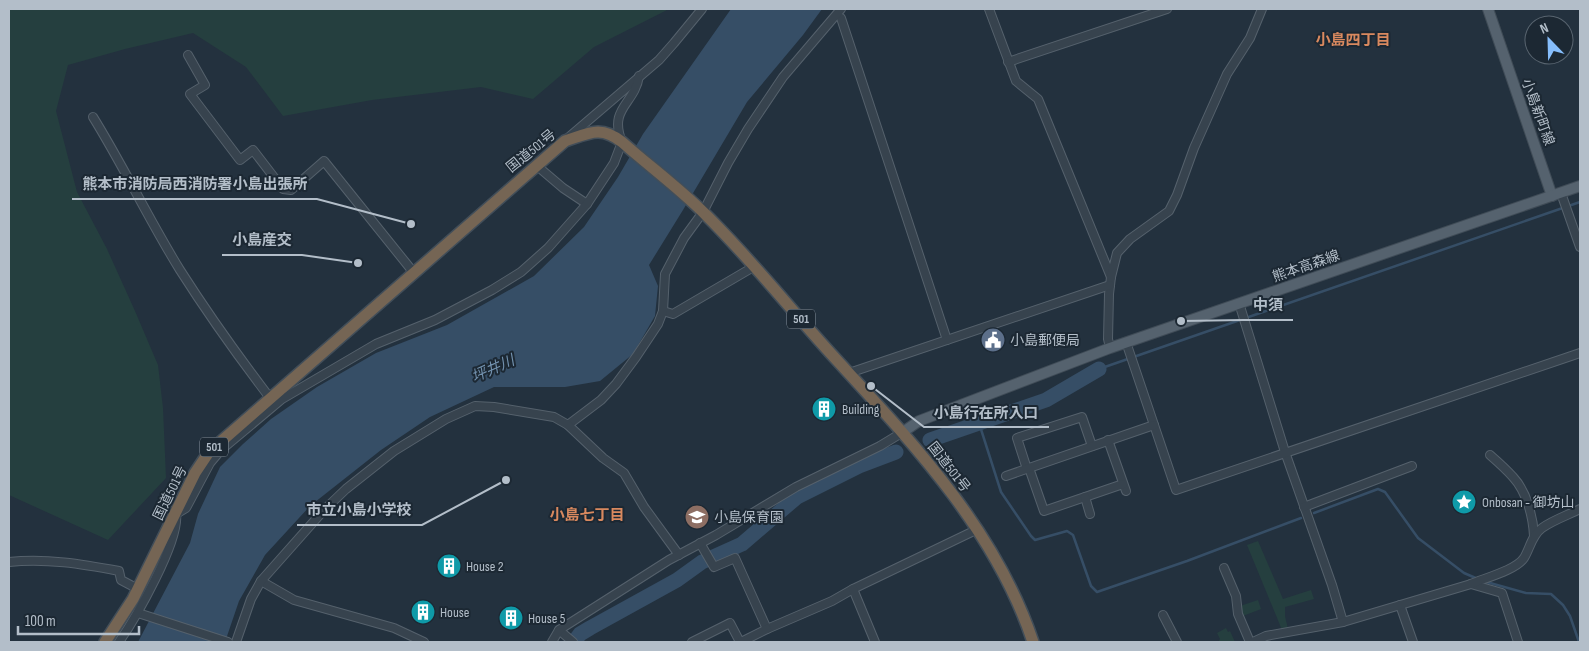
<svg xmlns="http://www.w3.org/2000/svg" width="1589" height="651" font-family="'Sofia Sans Condensed','Noto Sans JP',sans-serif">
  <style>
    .green { fill: #253f3f }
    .water { fill: #364e66 }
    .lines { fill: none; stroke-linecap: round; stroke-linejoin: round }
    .stream { stroke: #364e66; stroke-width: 2.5 }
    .river { stroke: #364e66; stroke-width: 15 }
    .minor-casing { stroke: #55616c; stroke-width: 10 }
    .major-casing { stroke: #404c57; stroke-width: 12 }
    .highway-casing { stroke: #424e59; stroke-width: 14 }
    .minor { stroke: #37434e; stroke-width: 8 }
    .major { stroke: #55626e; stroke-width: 10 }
    .highway { stroke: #756554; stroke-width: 11 }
    .labels { text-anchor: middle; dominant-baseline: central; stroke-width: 4; stroke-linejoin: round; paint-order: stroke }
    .shield { fill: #1c2833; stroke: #86919c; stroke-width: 1 }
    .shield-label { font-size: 12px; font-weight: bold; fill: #b3bec9 }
    .street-label { font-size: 14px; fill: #b3bec9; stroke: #1c2833 }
    .poi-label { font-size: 14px; fill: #b3bec9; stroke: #1c2833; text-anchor: start }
    .neighbourhood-label { font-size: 15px; font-weight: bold; fill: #d9895f; stroke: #1c2833 }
    .water-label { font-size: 15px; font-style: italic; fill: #7291ae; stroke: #1c2833 }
    .leader { fill: none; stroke: #b3bec9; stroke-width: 2 }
    .callout-dot { fill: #b3bec9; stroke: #1c2833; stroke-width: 2 }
    .callout-label { font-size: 15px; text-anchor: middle; font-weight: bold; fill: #b3bec9; stroke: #1c2833; stroke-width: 4; stroke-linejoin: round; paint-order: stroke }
  </style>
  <rect width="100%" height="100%" fill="#23313e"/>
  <!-- green -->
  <g class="green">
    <path d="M9,9H669L594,47L533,99L481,87L372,100L283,116L246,67L193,33L125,49L68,65L56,111L77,192L107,249L135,311L158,365L163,408L166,478L108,540L9,495Z"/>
    <path d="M1258,541L1283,599L1311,590L1314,599L1285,607V616L1288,629L1282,630L1247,545Z"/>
    <path d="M1258,600L1261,609L1243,616L1240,606Z"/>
    <path d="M1226,628L1228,632L1230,631L1235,642H1218L1220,639L1217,633Z"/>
  </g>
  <!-- water -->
  <path class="water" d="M731,9H822L803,35L747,102L683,210L649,265L658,286L655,316L633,354L600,381L565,387H494L430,417L381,450L310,506L265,555L239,601L225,642H138L190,543L198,514L220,467L243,444L271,419L317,387L376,353L447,325L534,276L584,227L618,177L643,134Z"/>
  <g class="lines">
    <!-- stream -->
    <g class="stream">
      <path d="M1099,369L1580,202"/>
      <path d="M979,423L1001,492L1031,536L1035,540L1067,531L1073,535L1091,586L1097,592L1187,561L1301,518"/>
      <path d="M1314,513L1378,489L1385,492L1418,538L1464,573L1478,579"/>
      <path d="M1483,581L1526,593L1551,594L1563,605L1570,616L1579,642"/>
    </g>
    <!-- river -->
    <g class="river">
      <path d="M930,440L1046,400L1099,369"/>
      <path d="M574,642L580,634L590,628L677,580L702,562L742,544L797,497L859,466L896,452"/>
    </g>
    <defs>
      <g id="minor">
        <path d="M989,9L1016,81L1038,99L1111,277"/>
        <path d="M841,18L947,340"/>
        <path d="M188,55L205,85L190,94L240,160L253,150L283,189L291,190L324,161L414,273"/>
        <path d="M1008,62L1167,9"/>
        <path d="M93,117C124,167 149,220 180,270C208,314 238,356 270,398"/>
        <path d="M569,137L659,60L674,43L702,9"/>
        <path d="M536,165L563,188L587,204"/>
        <path d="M1561,193L1580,247"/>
        <path d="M1239,303L1285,452L1332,585L1343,622"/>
        <path d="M663,311L673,314L755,266"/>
        <path d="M1126,342L1176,490L1580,353"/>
        <path d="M1110,348L1108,339L1109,294L1111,277L1117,253L1130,239L1169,211L1177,195L1194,148L1227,74L1250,38L1262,9"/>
        <path d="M849,373L1110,285"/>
        <path d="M568,425L601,400L616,384L636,357L658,324L663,311L665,274L684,238L703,212L728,163L748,129L783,77L841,9"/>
        <path d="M1108,440L1126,491"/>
        <path d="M1490,455C1498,462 1506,469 1513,477C1527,492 1533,517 1534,536"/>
        <path d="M1029,468L1044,511L1123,484"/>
        <path d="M1027,469L1017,438L1082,417L1092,446"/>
        <path d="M1006,476L1154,425"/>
        <path d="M1085,497L1090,514"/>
        <path d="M1304,507L1412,466"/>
        <path d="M700,543L714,567L735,558L767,629L832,601L853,589L978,529"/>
        <path d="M9,562C46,558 82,564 119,571L121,580L138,589"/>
        <path d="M1224,568L1236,596L1238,614L1250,642"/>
        <path d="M261,581L294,600L394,628L424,642"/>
        <path d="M1471,584L1502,593L1518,642"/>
        <path d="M853,589L875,642"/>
        <path d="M1400,605L1413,642"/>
        <path d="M138,613L228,642"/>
        <path d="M1163,615L1177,642"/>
        <path d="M559,630L573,642"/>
        <path d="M119,642C135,619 180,541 176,514L186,508L210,463L221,450L282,399L376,344L435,320L492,290L521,272L548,248L587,204L614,163L622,142C608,108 635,104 639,76"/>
        <path d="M236,642L251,599L261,581L324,510L346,489L394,451L446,419L475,406L494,407L554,417L568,425L603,458L624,473L644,507L679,555"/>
        <path d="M552,642L559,630L669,560L716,535L796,487L880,446L903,432"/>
        <path d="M692,642L730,623L740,642"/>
        <path d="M741,642L767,629"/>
        <path d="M1253,642L1266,636L1343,622L1471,584C1485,578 1516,570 1524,558C1530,548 1532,535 1542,528C1553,520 1568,515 1580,509"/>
      </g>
      <g id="major">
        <path d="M1488,9L1552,196"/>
        <path d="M903,432L919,421L1110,348L1580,186"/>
      </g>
      <path id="highway" d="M105,642L133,599L195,473L209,452L565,141C589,133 601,125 622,142C649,166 679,188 705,214C751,259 790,309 834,357C912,442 996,530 1033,642"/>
    </defs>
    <!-- minor casing -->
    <use href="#minor" class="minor-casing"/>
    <!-- major casing -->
    <use href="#major" class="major-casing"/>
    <!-- highway casing -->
    <use href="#highway" class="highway-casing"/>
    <!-- minor -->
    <use href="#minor" class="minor"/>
    <!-- major -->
    <use href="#major" class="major"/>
    <!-- highway -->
    <use href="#highway" class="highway"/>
  </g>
  <!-- icons -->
  <defs>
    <symbol id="civic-disc" viewBox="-11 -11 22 22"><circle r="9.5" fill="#5c6f8a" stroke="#1c2833"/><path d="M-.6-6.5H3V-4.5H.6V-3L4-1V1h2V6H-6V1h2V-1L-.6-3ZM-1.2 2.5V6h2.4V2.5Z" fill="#fff"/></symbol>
    <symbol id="building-disc" viewBox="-11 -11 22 22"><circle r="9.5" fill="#0f9aa8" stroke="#1c2833"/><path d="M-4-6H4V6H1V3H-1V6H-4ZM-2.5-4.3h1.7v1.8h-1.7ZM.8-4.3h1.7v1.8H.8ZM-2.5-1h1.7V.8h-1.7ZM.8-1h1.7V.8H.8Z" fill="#fff"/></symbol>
    <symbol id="sight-disc" viewBox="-11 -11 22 22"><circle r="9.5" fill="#0f9aa8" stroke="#1c2833"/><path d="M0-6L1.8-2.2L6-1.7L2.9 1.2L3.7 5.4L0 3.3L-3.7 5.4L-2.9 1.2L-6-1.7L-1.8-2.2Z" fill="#fff"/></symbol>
    <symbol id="school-disc" viewBox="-11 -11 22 22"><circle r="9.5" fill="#8d6e63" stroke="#1c2833"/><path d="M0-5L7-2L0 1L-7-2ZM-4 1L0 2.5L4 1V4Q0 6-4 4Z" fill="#fff"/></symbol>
  </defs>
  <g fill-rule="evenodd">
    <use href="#civic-disc" x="979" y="326" width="28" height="28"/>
    <use href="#building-disc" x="810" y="395" width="28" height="28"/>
    <use href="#sight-disc" x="1450" y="488" width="28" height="28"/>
    <use href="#school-disc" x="683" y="503" width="28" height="28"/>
    <use href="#building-disc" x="435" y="552" width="28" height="28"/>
    <use href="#building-disc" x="409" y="598" width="28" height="28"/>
    <use href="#building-disc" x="497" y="604" width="28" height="28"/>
  </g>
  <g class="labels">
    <!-- shield labels -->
    <g class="shield">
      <rect x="787" y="309.5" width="28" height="19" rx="4"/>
      <rect x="200" y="437.5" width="28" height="19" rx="4"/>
    </g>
    <g class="shield-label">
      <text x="801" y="319">501</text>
      <text x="214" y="447">501</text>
    </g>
    <!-- street labels -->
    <g class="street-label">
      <text transform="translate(1538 112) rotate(70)">小島新町線</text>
      <text transform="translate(531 151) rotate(-39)">国道501号</text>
      <text transform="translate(1306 266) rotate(-19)">熊本高森線</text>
      <text transform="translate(949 467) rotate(52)">国道501号</text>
      <text transform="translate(170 493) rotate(-64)">国道501号</text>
    </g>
    <!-- poi labels -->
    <g class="poi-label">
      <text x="1010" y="340">小島郵便局</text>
      <text x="842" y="409">Building</text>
      <text x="1482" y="502">Onbosan - 御坊山</text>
      <text x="714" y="517">小島保育園</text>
      <text x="466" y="566">House 2</text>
      <text x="440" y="612">House</text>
      <text x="528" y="618">House 5</text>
    </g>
    <!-- neighbourhood labels -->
    <g class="neighbourhood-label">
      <text x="1353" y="40">小島四丁目</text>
      <text x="587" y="515">小島七丁目</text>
    </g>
    <!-- water labels -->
    <g class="water-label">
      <text transform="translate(493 369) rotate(-24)">坪井川</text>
    </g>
  </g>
  <!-- callouts -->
  <path class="leader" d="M411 224L317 199H72M358 263L302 255H222M1181 321L1243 320H1293M871 386L924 427H1049M506 480L422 525H297"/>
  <g class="callout-dot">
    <circle cx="411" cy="224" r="5"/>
    <circle cx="358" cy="263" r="5"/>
    <circle cx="1181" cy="321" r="5"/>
    <circle cx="871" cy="386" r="5"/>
    <circle cx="506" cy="480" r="5"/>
  </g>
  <g class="callout-label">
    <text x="195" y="189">熊本市消防局西消防署小島出張所</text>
    <text x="262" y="245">小島産交</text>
    <text x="1268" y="310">中須</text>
    <text x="986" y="418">小島行在所入口</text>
    <text x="359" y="515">市立小島小学校</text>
  </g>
  <!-- border -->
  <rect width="1589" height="651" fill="none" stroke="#b3bec9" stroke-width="20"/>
  <!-- north arrow -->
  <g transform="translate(1549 40) rotate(337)"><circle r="24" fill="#1c2833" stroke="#58646f"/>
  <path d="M0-4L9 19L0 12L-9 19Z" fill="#86befc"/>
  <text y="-8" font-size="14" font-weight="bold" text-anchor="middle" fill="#b3bec9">N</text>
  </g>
  <!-- scale -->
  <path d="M18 626v8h121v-8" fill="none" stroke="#b3bec9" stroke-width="2.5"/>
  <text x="25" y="626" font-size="15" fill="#b3bec9" stroke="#1c2833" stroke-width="4" paint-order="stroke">100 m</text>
</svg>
